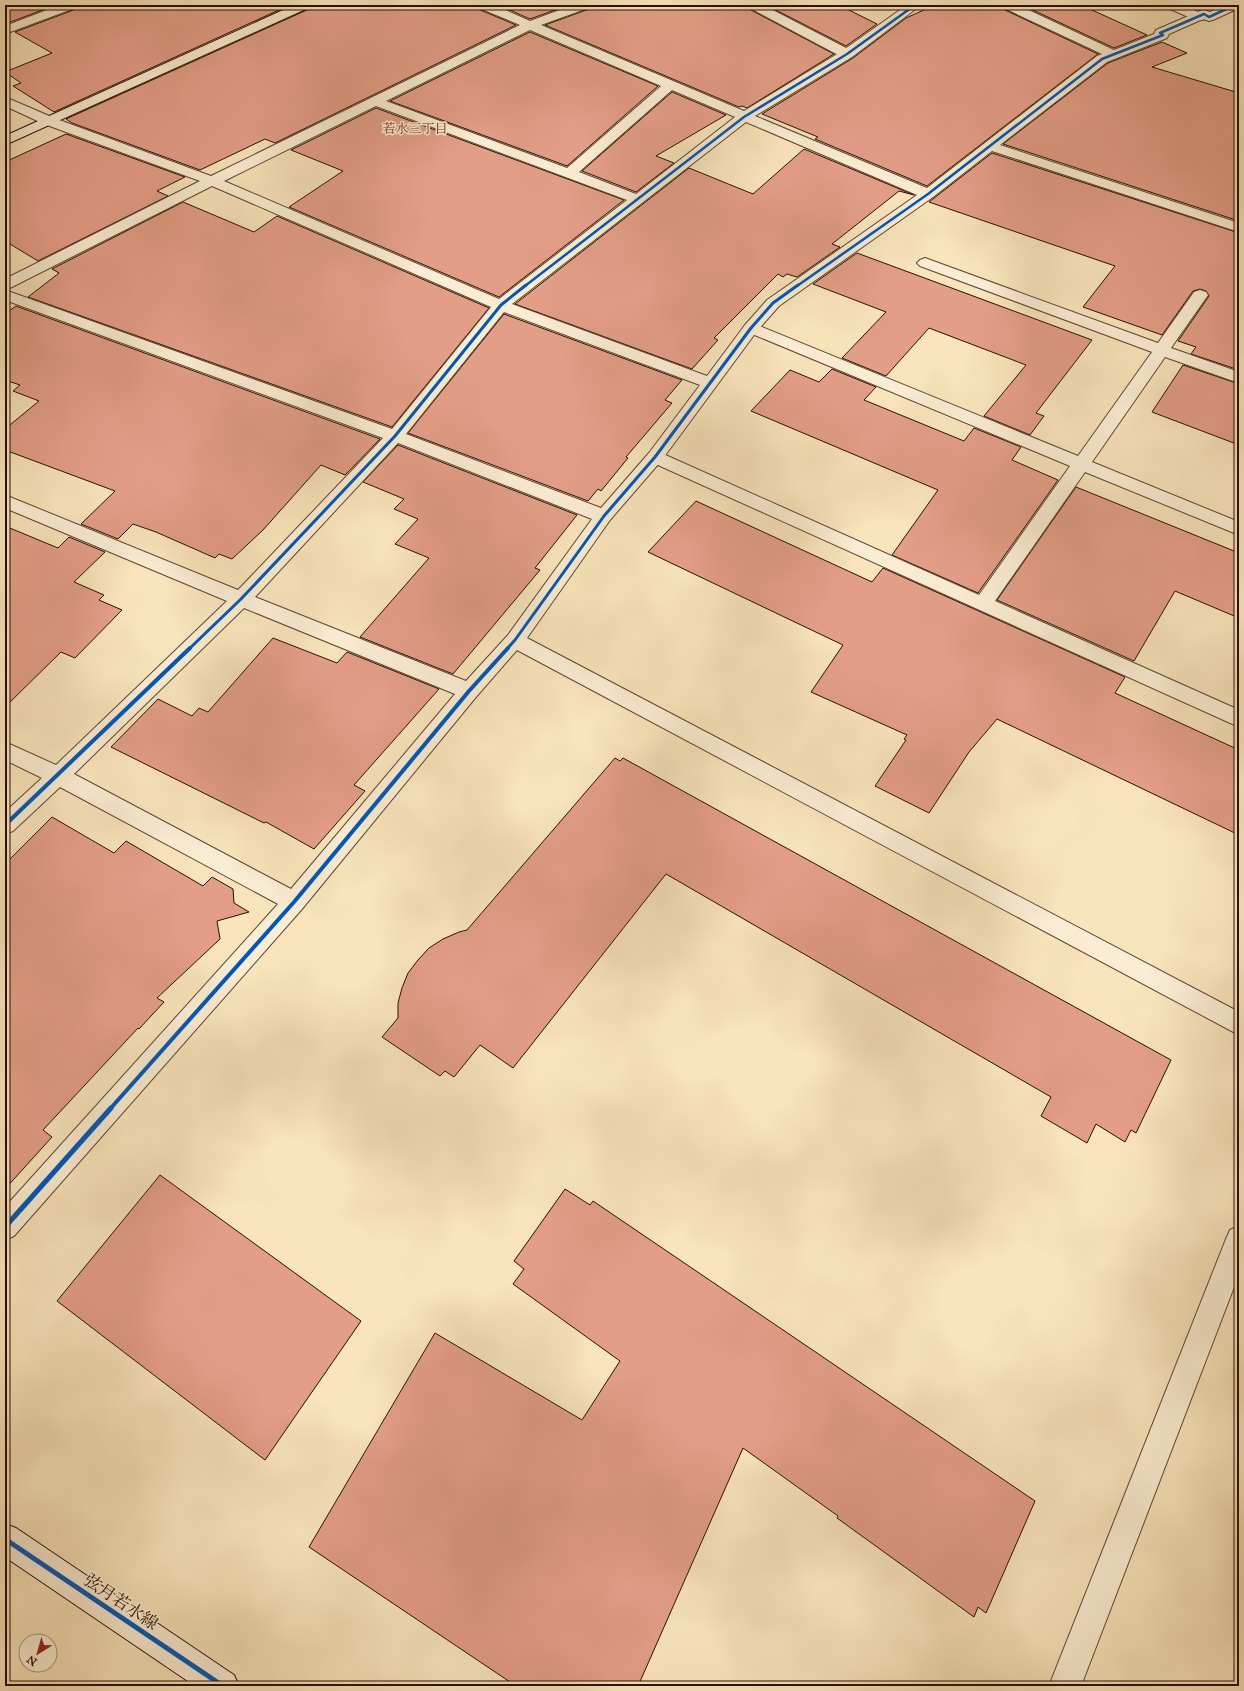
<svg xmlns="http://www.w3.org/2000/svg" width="1244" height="1691" font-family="'IM FELL Great Primer','Noto Serif JP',serif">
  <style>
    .building { fill: #e39e87; stroke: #290e01 }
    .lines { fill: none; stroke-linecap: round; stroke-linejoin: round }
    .lane-casing { stroke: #5d4430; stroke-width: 2 }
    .street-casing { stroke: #5d4430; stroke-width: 2 }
    .secondary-casing { stroke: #290e01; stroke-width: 2 }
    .lane { fill: #fbedd3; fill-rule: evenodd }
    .street { fill: #fbedd3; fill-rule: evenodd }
    .secondary { fill: #fbedd3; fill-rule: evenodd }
    .cycleway-far3-casing { stroke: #fbedd3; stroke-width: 4 }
    .cycleway-far2-casing { stroke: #fbedd3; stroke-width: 5 }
    .cycleway-far1-casing { stroke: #fbedd3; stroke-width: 6 }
    .cycleway-casing { stroke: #fbedd3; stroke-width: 8 }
    .cycleway-far3 { stroke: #0057b8; stroke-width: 2.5 }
    .cycleway-far2 { stroke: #0057b8; stroke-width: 3 }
    .cycleway-far1 { stroke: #0057b8; stroke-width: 4 }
    .cycleway { stroke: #0057b8; stroke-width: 5 }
    .labels { text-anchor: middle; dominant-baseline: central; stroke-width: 3; stroke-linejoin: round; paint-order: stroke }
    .far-neighbourhood-label { font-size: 13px; fill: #7a1f14; stroke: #fbedd3 }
    .near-street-label { font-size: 17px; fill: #290e01; stroke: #fbedd3 }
  </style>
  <rect width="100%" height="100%" fill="#f9e4bb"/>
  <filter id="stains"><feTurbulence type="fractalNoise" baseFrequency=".005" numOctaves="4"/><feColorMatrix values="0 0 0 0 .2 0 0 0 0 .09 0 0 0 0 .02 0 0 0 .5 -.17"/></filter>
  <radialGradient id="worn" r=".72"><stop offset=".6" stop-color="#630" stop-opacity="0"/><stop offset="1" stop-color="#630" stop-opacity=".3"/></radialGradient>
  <!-- building -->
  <g class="building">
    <path d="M5,5H56L5,24Z"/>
    <path d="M78,5H290L54,112L13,86L21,83L5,72L52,53L15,32L76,9Z"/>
    <path d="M311,5H476L478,9L516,25L275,143L265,139L200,170L72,123L66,119L309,9Z"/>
    <path d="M498,5H569L530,19Z"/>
    <path d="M591,5H747L749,9L834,54L747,108L742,106L739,107L545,25L589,9Z"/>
    <path d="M766,5H839L877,24L846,46Z"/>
    <path d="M935,5H1001L1003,9L1098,54L927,186L815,139L818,137L762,114L853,58L906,18Z"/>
    <path d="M1022,5H1081L1147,35L1114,48Z"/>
    <path d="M530,32L658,86L567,166L390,101Z"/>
    <path d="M1162,42L1187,53L1152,67L1239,93V221L1003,144L1108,63Z"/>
    <path d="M672,92L726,115L656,156L674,163L636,192L582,171Z"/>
    <path d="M376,108L624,200L499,297L289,207L343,171L291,150Z"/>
    <path d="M66,134L185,177L157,191L168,196L38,261L5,241V162Z"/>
    <path d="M804,149L914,195L899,191L832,244L840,247L797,277L787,274L783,277L778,274L714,338L718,340L692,369L515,304L689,168L753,194Z"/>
    <path d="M992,153L1239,233V370L1191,354L1196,347L1178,341L1209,296L1206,291L1200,289L1193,291L1162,335L1083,307L1115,266L929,202Z"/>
    <path d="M183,202L254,232L277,216L489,308L392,427L28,297L59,273L52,269Z"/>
    <path d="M857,253L1092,340L1036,413L1044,416L1030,435L984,416L1026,365L929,328L886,376L842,358L886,312L813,284Z"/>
    <path d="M16,306L380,439L345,475L321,465L263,530L232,559L219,554L215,558L156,532L133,524L118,539L81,524L115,491L5,450V429L39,401L13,391L20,385L5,380V314Z"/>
    <path d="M504,314L682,380L665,400L672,403L626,457L628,458L601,491L598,489L588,501L408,433Z"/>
    <path d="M1183,365L1239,384V445L1152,412Z"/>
    <path d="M832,369L876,387L864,400L964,441L974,428L1021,447L1012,460L1058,480L978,593L892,555L938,490L751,411L790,370L819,382Z"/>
    <path d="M398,445L577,515L535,568L540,570L453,674L360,637L429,558L395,544L418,519L394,509L404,499L363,482Z"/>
    <path d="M1076,487L1239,553V618L1175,591L1134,661L997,600Z"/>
    <path d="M696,501L872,582L883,568L1125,677L1115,693L1239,750V835L997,719L969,752L929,813L875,786L906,740L904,739L907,735L811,692L843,645L648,552Z"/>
    <path d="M5,526L58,548L69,537L105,552L74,582L104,595L99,600L122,610L75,658L61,652L5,707Z"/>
    <path d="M273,638L337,663L347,652L439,689L354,785L365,791L314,849L266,822L264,823L111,747L158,699L192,716L199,708L208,712Z"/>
    <path d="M615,758L620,761L623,758L1171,1060L1136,1133L1131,1130L1125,1142L1096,1124L1087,1143L1041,1116L1051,1097L666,874L513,1068L480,1045L454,1077L445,1071L440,1076L382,1037L398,1018V1003L402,988L408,973L418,960L429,948L443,939L459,932L467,930Z"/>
    <path d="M52,817L114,853L126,841L203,886L212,877L233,889L234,903L249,912L217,921L220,939L157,998L164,1002L139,1029L138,1028L43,1130L52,1137L5,1189V864Z"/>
    <path d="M160,1175L361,1321L265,1460L57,1301Z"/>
    <path d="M565,1189L590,1205L593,1201L1035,1501L986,1613L978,1607L974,1617L837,1518L838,1516L743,1448L638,1686H516L309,1547L435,1333L582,1420L620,1361L513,1284L524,1269L514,1261Z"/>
  </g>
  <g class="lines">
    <defs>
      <g id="lane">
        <path d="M748,5H763L852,51L853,54L852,57H842L750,8Z"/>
        <path d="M1166,5H1182L1203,14L1205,17L1203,20H1195L1168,8Z"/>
        <path d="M925,258L1158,343L1194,292L1200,290L1206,292L1208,295L1171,348L1239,372V383L1165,357L1092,462L1239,522V535L1085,472L995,601L1239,710V727L649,461L646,457L649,453L655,451L661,453L979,595L1070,466L745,331L743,328L745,325L751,323L757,325L1078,456L1152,352L920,266L917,263L920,260Z"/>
      </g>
      <g id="street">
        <path d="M60,5H77L75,8L5,34V26Z"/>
        <path d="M477,5H494L530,21L573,5H590L588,8L541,25L744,111L842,51L907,5H921L852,57L755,116L927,188L1097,56L1102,54L1004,8L1002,5H1018L1114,50L1154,34L1156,30L1200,11L1204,10L1210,12L1225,5H1239V8L1213,20L1209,21L1203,19L1169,34L1167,38L1107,62L1000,145L1239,223V232L992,151L933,197L779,306L757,331L661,461L610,520L527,638L1239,1012V1035L517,650L476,697L302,909L14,1236L5,1240V1207L278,904L60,787L13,831L5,834V812L42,778L5,760V742L56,765L227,601L5,508V495L238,590L383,438L5,300V290L392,429L491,307L212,186L10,288L5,290V279L200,181L44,124L5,106V97L54,118L211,176L520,25L479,8ZM530,30L661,86L567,168L386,101ZM672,90L735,117L636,194L579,172ZM376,106L627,200L499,299L224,181ZM746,122L917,195L767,300L745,325L707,376L512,304ZM504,312L700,385L649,453L601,508L406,434ZM398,443L592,519L508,635L466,681L255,597ZM244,608L455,694L291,889L74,774Z"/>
        <path d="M1239,1226V1274L1081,1686H1049L1226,1239L1230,1230Z"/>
      </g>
      <g id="secondary">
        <path d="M294,5H310L308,8L5,145V136Z"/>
        <path d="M5,1524L16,1528L234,1675L239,1686H195L5,1557Z"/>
      </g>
    </defs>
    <!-- lane casing -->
    <use href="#lane" class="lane-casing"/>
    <!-- street casing -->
    <use href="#street" class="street-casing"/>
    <!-- secondary casing -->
    <use href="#secondary" class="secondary-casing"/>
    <!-- lane -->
    <use href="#lane" class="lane"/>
    <!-- street -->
    <use href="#street" class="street"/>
    <!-- secondary -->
    <use href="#secondary" class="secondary"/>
    <defs>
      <g id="cycleway-far3">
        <path d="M525,286L744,117L847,54L915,5"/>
        <path d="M797,286L928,194L1102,59L1163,35L1160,33L1204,14L1209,17L1235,5"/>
      </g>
      <g id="cycleway-far2">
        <path d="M189,649L241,599L395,436L501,305L526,285"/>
        <path d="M507,649L515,640L604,516L655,457L751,328L773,303L798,285"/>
      </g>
      <g id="cycleway-far1">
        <path d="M5,825L190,648"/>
        <path d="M110,1109L294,902L469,691L508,648"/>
      </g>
      <g id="cycleway">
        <path d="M5,1227L111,1108"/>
        <path d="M5,1539L223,1686"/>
      </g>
    </defs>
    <!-- cycleway-far3 casing -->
    <use href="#cycleway-far3" class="cycleway-far3-casing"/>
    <!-- cycleway-far2 casing -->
    <use href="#cycleway-far2" class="cycleway-far2-casing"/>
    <!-- cycleway-far1 casing -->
    <use href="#cycleway-far1" class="cycleway-far1-casing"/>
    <!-- cycleway casing -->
    <use href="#cycleway" class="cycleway-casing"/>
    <!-- cycleway-far3 -->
    <use href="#cycleway-far3" class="cycleway-far3"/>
    <!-- cycleway-far2 -->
    <use href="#cycleway-far2" class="cycleway-far2"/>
    <!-- cycleway-far1 -->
    <use href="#cycleway-far1" class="cycleway-far1"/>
    <!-- cycleway -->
    <use href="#cycleway" class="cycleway"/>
  </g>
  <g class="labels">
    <!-- far-neighbourhood labels -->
    <g class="far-neighbourhood-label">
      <text x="415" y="129">若水三丁目</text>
    </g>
    <!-- near-street labels -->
    <g class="near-street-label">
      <text transform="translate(121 1602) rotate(34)">弦月若水線</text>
    </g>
  </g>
  <!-- margin -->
  <rect width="1244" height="1691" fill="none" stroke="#f9e4bb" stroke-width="20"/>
  <rect x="6" y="6" width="1232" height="1679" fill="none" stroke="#290e01" stroke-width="2"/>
  <rect x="10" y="10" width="1224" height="1671" fill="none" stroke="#290e01"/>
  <!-- north arrow -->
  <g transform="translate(38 1653) rotate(217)"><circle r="19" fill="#fbedd3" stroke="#a7947f"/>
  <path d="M0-3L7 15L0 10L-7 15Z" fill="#8f2418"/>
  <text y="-6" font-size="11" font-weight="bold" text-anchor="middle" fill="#290e01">N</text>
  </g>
  <rect width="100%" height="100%" filter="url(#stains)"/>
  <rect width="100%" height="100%" fill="url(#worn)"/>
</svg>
